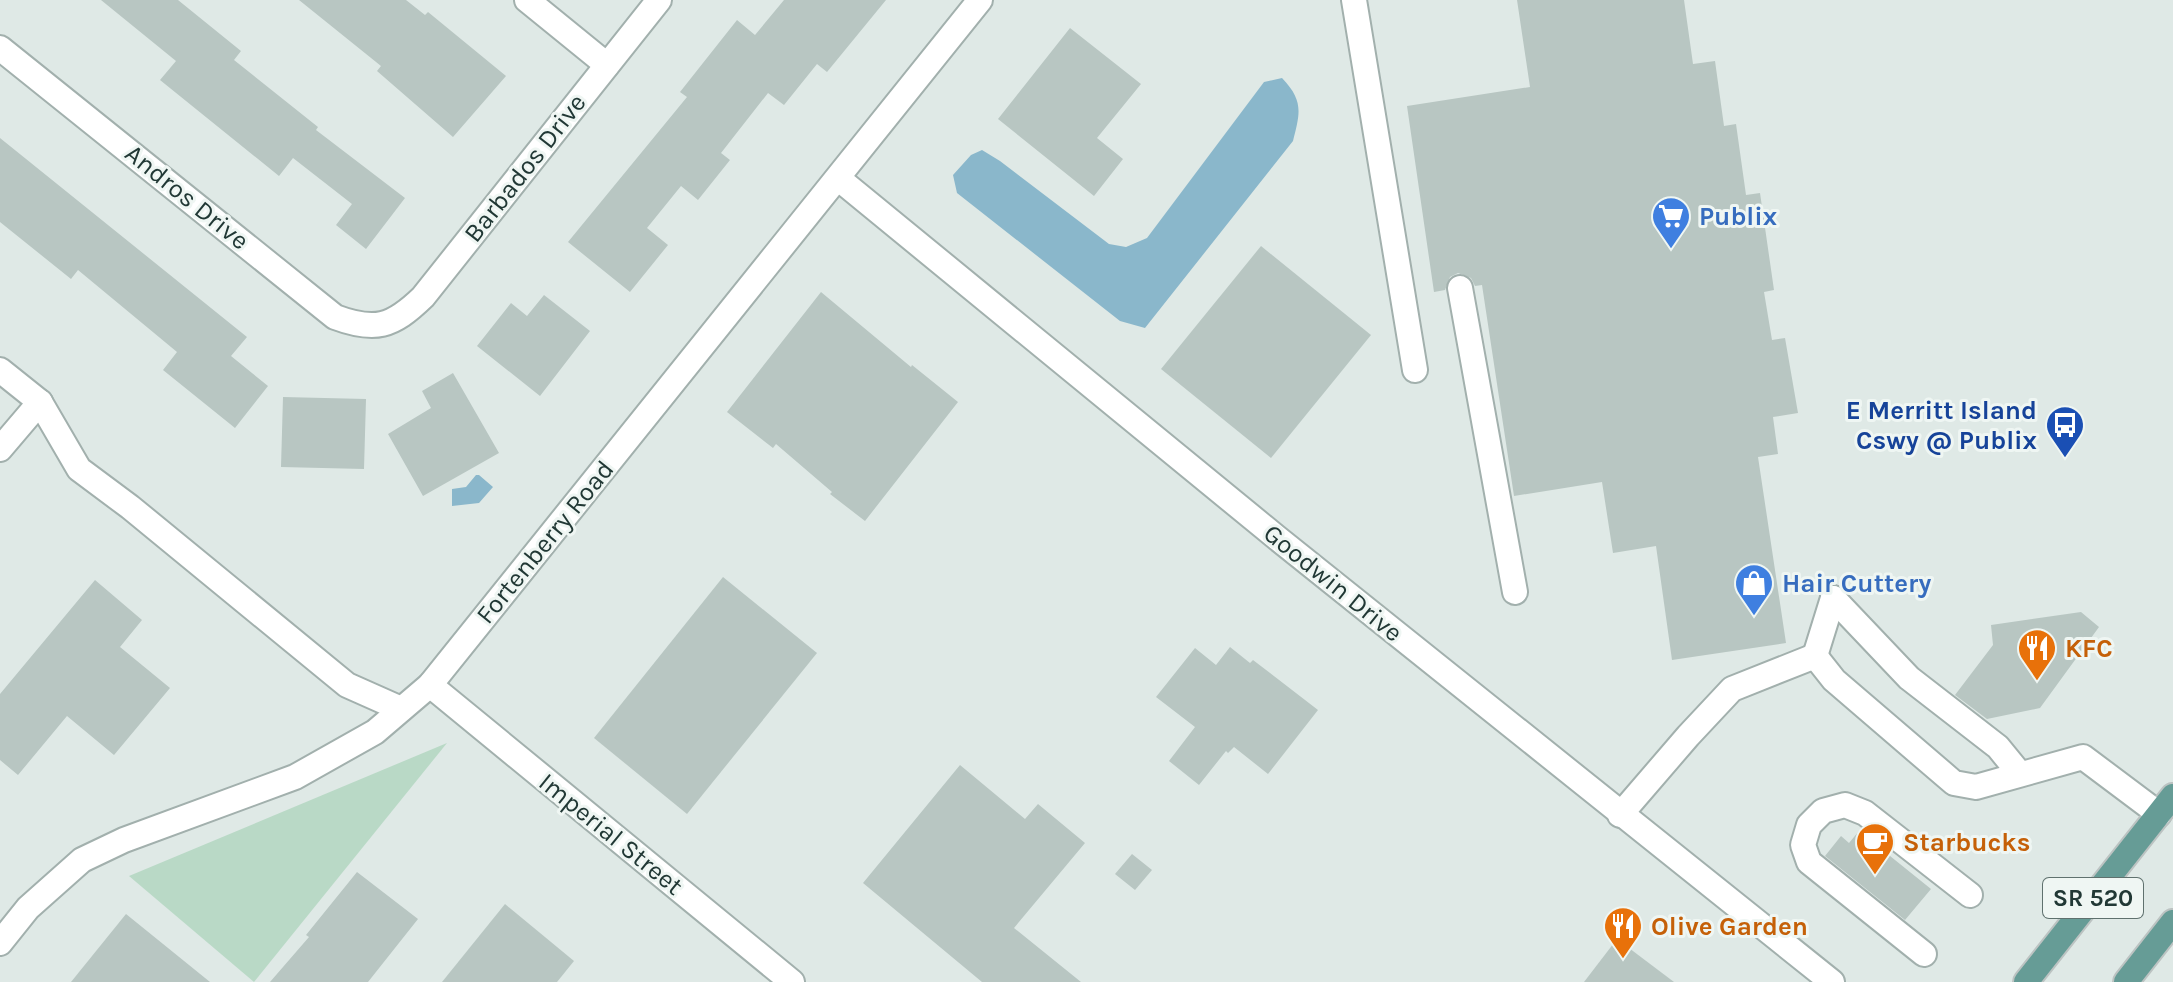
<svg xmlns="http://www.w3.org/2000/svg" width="2173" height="982" font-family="Karla,sans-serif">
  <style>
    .green { fill: #b9d9c6 }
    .water { fill: #8ab7cb }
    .building { fill: #b8c6c2 }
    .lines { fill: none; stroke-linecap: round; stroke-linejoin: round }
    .minor-casing { stroke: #a2b0ad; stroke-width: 28 }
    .major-casing { stroke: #bcc3c2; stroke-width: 28 }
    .minor { stroke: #fff; stroke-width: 24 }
    .major { stroke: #669c96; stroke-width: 24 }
    .labels { text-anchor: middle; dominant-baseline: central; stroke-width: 6; stroke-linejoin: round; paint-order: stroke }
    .shield { fill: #eff6f3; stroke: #5f716e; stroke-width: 2 }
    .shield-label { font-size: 24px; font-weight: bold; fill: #213835 }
    .street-label { font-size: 26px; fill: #213835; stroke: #eff6f3 }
    .shop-label { font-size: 26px; font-weight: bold; fill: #366cbe; stroke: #eff6f3; text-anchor: start }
    .transit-label { font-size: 26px; font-weight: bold; fill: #164399; stroke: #eff6f3; text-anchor: end }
    .food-label { font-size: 26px; font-weight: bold; fill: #c56008; stroke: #eff6f3; text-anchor: start }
  </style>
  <rect width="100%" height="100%" fill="#dfe9e6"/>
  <!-- green -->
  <path class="green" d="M447,743L254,982L129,876Z"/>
  <!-- water -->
  <g class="water">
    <path d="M1282,78C1304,101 1300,113 1293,141L1145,328L1120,321L957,193L953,175L971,155L982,150L1000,161L1109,244L1126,247L1147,238L1264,82Z"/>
    <path d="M476,475H479L493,487L479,503L452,506V489L466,487Z"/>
  </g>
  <!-- building -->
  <g class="building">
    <path d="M101,0H178L241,51L234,60L318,127L316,130L405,198L366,249L336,225L352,204L293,158L279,176L160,80L176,61Z"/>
    <path d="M299,0H406L425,15L428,12L506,76L453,137L377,71L381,66Z"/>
    <path d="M784,0H886L827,72L817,64L784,105L768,93L721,153L730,160L698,200L681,186L647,228L668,245L630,292L568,242L687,97L680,92L737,20L755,35Z"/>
    <path d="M1517,0H1684L1693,64L1715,61L1724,126L1736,124L1746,195L1760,193L1774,290L1764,292L1772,340L1785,338L1798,413L1773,417L1778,454L1758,457L1786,643L1672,660L1656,546L1613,553L1602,482L1514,496L1482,285L1475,286L1471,278L1458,273L1450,277L1445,290L1434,292L1407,106L1530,87Z"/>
    <path d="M1070,28L1141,84L1097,138L1123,159L1094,196L998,119Z"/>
    <path d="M0,138L247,337L231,356L268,386L235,428L163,370L177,352L78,270L71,279L0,222Z"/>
    <path d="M1261,246L1371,335L1271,458L1161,369Z"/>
    <path d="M821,292L911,367L912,365L958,402L865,521L830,494L832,492L776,444L773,448L727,412Z"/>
    <path d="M544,295L590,331L540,396L477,346L511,303L527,316Z"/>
    <path d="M453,373L499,453L423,496L388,434L431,408L422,391Z"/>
    <path d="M283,397L366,399L364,469L281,467Z"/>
    <path d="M723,577L817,653L687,814L594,738Z"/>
    <path d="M95,580L142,620L120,647L170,688L114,755L67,716L18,775L0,760V694Z"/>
    <path d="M2081,612L2099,627L2040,708L1987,719L1955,695L1993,645L1991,625Z"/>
    <path d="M1230,647L1250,663L1253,660L1318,710L1268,774L1234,747L1228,753L1226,751L1199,785L1169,761L1195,727L1156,697L1195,648L1216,665Z"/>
    <path d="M960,765L1025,819L1038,804L1085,843L1014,928L1081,982H982L863,883Z"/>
    <path d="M1859,831L1931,889L1905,920L1825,856L1841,836L1849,843Z"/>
    <path d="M1132,854L1152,870L1135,890L1115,874Z"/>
    <path d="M357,872L418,919L368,982H270L309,937L306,935Z"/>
    <path d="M505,904L574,961L557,982H442Z"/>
    <path d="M126,914L210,982H71Z"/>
    <path d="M1617,939L1674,982H1584Z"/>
  </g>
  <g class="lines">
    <defs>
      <g id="minor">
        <path d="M527,0L607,65"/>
        <path d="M1354,0L1415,370"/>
        <path d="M0,48L335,317C375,332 392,327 423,297L659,0"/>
        <path d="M839,179L1276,537L1832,982"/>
        <path d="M1460,288L1515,592"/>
        <path d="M0,370L40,402L79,469L130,507L347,685L401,709"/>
        <path d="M0,449L40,402"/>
        <path d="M1833,598L1909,678L1998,747L2020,774"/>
        <path d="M1815,656L1834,680L1954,783L1976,787L2083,757L2159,814"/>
        <path d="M1815,656L1833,598"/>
        <path d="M430,685L792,982"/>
        <path d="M1620,815L1688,736L1732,689L1815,656"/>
        <path d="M0,943L28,908L82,860L124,840L295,777L375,732L430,685L980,0"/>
        <path d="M1924,954L1809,862L1803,845L1809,825L1823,811L1845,805L1865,813L1970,895"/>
      </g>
      <g id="major">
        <path d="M2026,982L2173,796"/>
        <path d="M2126,982L2173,922"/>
      </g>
    </defs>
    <!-- minor casing -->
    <use href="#minor" class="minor-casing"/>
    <!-- major casing -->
    <use href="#major" class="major-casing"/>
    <!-- minor -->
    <use href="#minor" class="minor"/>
    <!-- major -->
    <use href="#major" class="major"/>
  </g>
  <!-- icons -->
  <defs>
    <symbol id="supermarket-pin" viewBox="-11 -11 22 30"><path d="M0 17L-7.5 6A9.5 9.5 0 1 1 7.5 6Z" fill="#3f7fe0" stroke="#eff6f3"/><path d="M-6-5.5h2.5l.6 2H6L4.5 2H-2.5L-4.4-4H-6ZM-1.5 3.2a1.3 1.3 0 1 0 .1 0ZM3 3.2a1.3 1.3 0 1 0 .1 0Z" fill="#fff"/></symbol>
    <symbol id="bus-pin" viewBox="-11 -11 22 30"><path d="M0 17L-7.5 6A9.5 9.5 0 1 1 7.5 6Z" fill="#1a4fb4" stroke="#eff6f3"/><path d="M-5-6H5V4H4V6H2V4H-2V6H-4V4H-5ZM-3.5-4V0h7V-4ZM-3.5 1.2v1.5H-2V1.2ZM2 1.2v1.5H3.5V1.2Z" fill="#fff"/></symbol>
    <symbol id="shop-pin" viewBox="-11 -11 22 30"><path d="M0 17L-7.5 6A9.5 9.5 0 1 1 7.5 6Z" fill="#3f7fe0" stroke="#eff6f3"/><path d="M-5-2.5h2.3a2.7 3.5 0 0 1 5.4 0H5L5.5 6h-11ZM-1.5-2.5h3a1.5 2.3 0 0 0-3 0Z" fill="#fff"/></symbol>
    <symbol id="restaurant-pin" viewBox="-11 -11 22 30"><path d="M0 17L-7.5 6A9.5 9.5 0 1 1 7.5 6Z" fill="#e8710a" stroke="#eff6f3"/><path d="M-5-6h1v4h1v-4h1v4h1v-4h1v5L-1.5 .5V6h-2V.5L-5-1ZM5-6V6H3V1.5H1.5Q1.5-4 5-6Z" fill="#fff"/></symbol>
    <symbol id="cafe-pin" viewBox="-11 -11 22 30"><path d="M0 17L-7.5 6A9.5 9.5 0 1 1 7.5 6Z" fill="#e8710a" stroke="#eff6f3"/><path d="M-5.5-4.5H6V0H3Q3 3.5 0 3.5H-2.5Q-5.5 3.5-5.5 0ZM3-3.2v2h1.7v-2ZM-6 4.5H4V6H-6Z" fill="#fff"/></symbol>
  </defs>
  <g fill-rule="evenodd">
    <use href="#supermarket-pin" x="1649" y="194" width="44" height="60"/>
    <use href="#bus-pin" x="2043" y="403" width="44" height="60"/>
    <use href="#shop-pin" x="1732" y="561" width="44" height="60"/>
    <use href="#restaurant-pin" x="2015" y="626" width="44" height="60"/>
    <use href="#cafe-pin" x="1853" y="820" width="44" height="60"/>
    <use href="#restaurant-pin" x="1601" y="904" width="44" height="60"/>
  </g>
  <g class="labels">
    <!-- shield labels -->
    <rect class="shield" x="2043" y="878" width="100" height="40" rx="6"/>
    <g class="shield-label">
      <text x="2093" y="898">SR 520</text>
    </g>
    <!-- street labels -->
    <g class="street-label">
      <text transform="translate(525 168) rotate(-52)">Barbados Drive</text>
      <text transform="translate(187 197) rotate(39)">Andros Drive</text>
      <text transform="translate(545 542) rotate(-51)">Fortenberry Road</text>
      <text transform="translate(1333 583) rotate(39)">Goodwin Drive</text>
      <text transform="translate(611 834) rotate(39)">Imperial Street</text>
    </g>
    <!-- shop labels -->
    <g class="shop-label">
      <text x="1699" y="216">Publix</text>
      <text x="1782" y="583">Hair Cuttery</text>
    </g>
    <!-- transit labels -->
    <g class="transit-label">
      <text x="2037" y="410">E Merritt Island<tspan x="2037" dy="30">Cswy @ Publix</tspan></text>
    </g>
    <!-- food labels -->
    <g class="food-label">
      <text x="2065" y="648">KFC</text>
      <text x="1903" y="842">Starbucks</text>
      <text x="1651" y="926">Olive Garden</text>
    </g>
  </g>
</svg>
